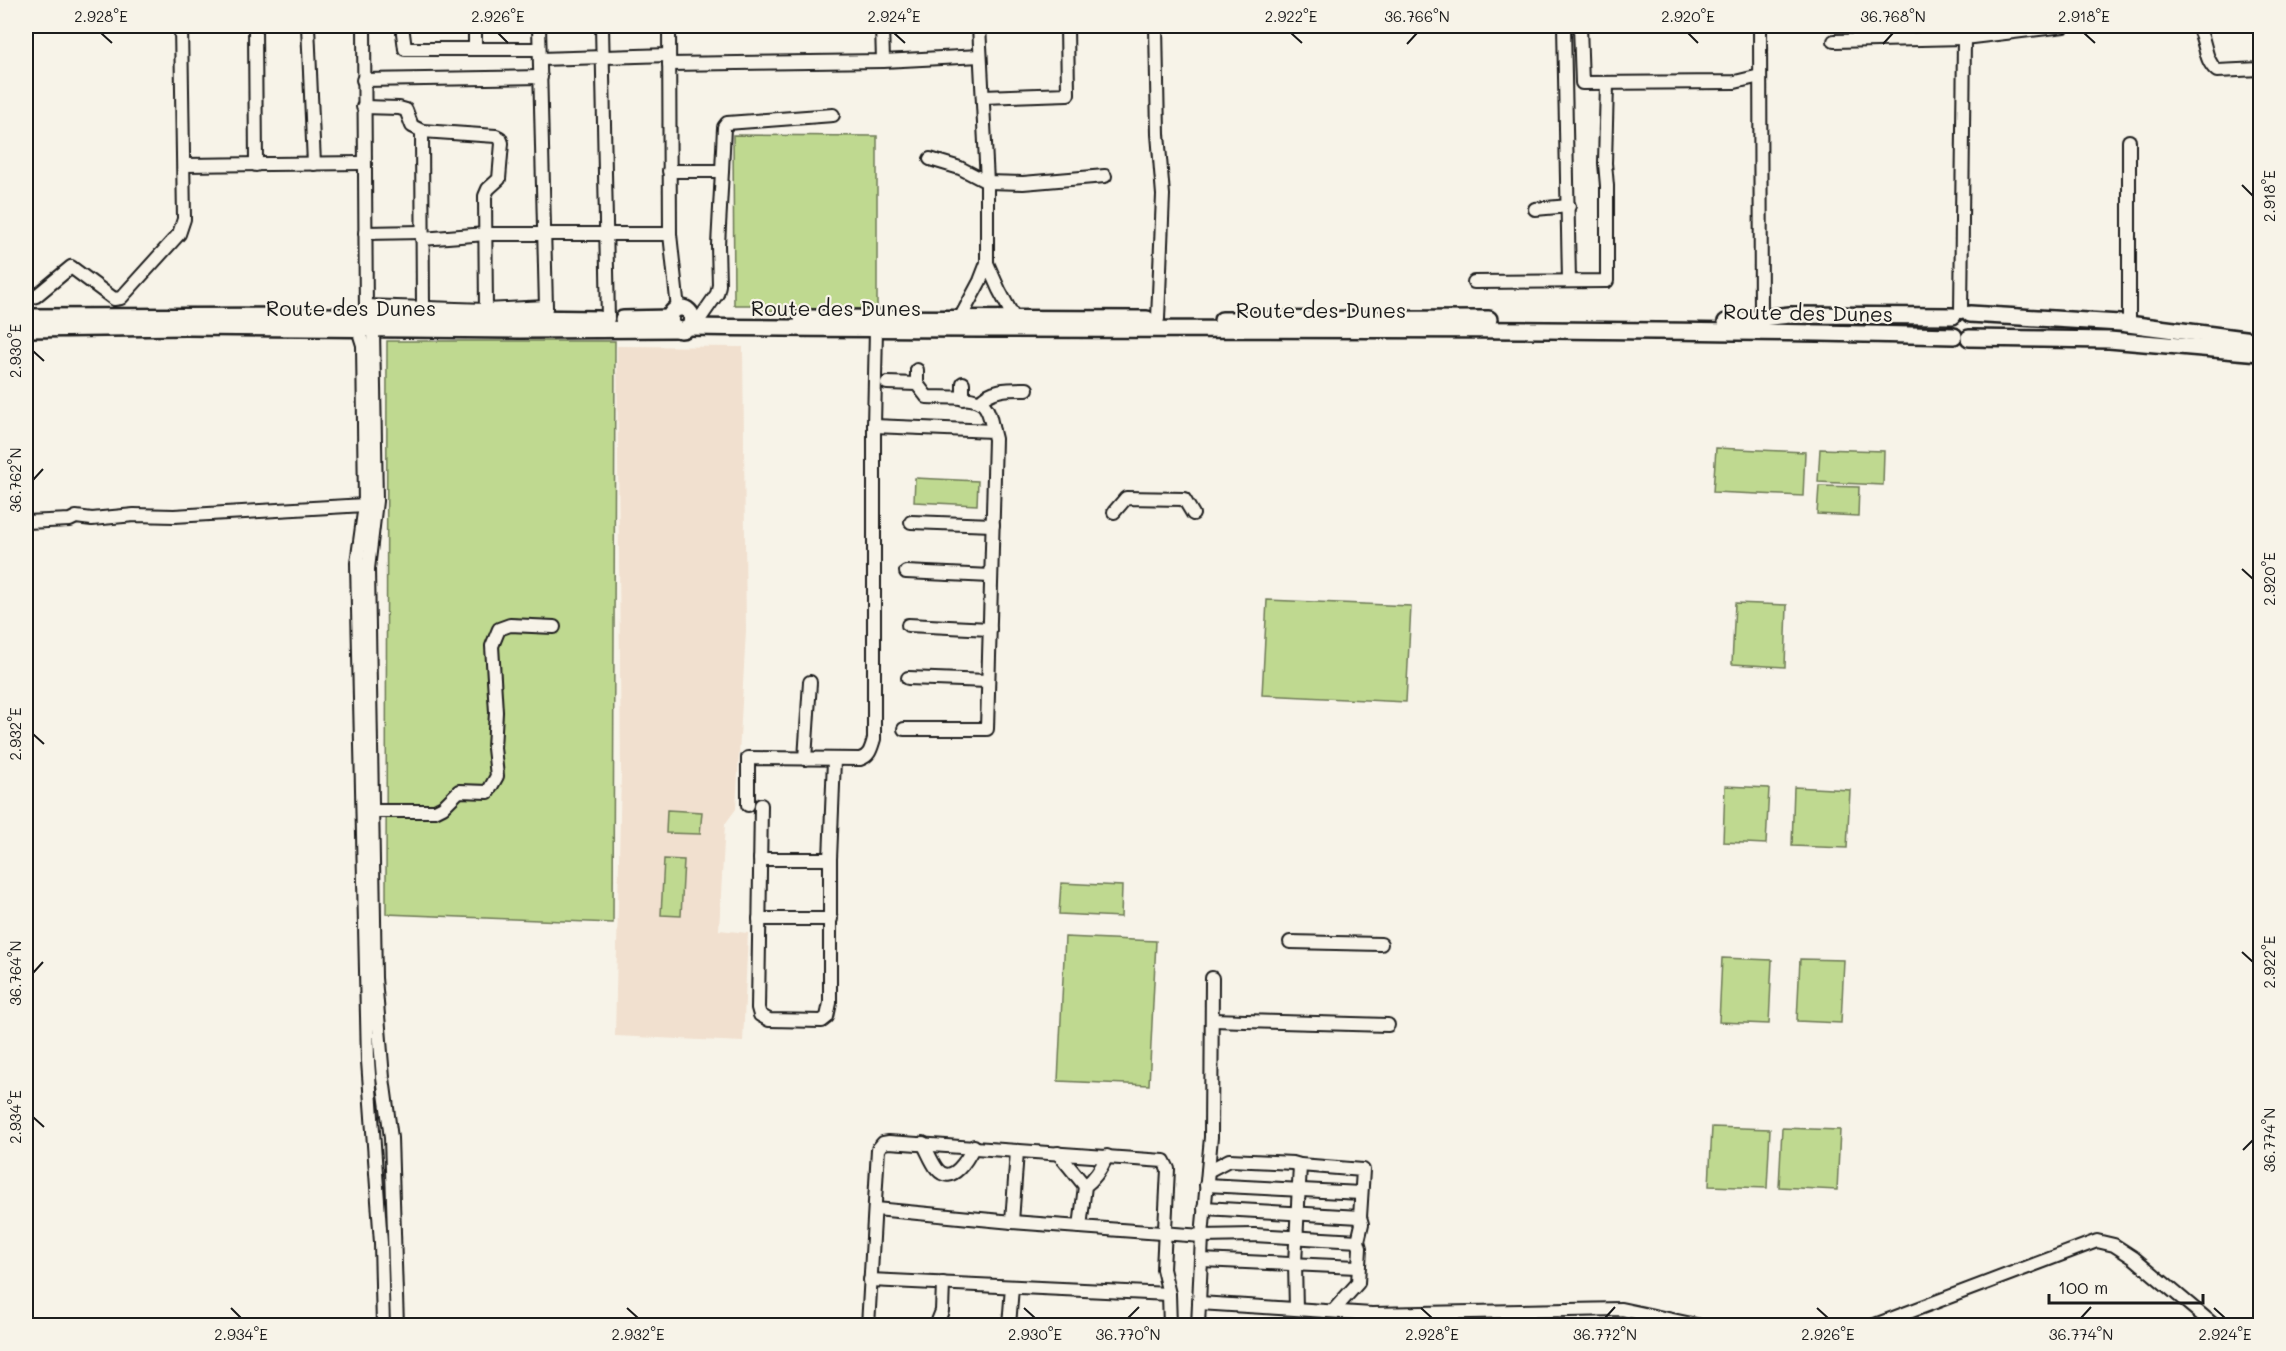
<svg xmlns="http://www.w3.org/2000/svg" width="2286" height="1351" font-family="Mali,sans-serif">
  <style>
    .built { fill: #f1e0cf }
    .green { fill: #bfd990; stroke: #6e7a56; stroke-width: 1.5 }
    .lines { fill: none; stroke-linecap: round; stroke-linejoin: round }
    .minor-casing { stroke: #1c1c1c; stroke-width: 16 }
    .major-casing { stroke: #1c1c1c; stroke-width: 20 }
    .minor { stroke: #f7f3e8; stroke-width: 12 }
    .major { stroke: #f7f3e8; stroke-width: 15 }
    .ticks { fill: none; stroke: #1c1c1c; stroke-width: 2 }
    .labels { text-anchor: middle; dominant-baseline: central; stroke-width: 4.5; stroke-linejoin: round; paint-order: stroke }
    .street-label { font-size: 21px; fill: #1c1c1c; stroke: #f7f3e8 }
    .neatline { fill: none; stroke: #1c1c1c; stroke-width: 2 }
    .ticks-label { font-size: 15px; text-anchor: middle; fill: #1c1c1c }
  </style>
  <rect width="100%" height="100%" fill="#f7f3e8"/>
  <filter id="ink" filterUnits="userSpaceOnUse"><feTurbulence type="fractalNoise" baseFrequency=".0167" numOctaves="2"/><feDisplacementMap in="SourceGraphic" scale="12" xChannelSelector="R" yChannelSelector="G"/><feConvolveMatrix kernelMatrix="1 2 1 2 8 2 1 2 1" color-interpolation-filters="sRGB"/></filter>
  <g filter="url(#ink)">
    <!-- built -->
    <path class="built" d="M617,346L743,347L746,631L736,809L725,824L719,930L748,933L743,1042L615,1036L621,772Z"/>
    <!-- green -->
    <g class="green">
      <path d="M733,135L877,136V314L758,310L759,305H734Z"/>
      <path d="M387,341H615L613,923L386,914Z"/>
      <path d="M1716,448L1805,452L1803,496L1713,492Z"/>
      <path d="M1820,449L1884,451L1883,485L1818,482Z"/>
      <path d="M915,478L978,481L977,505L914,502Z"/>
      <path d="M1819,486L1859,487L1858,516L1817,514Z"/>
      <path d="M1267,600L1411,606L1406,702L1262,695Z"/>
      <path d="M1735,603L1787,605L1785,667L1732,664Z"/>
      <path d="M1725,786L1769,788L1766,844L1723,842Z"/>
      <path d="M1794,787L1850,790L1847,848L1792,846Z"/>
      <path d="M667,810L702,812L700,834L666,833Z"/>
      <path d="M664,859L684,860L681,916L661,915Z"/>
      <path d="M1061,883L1122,886L1121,917L1059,914Z"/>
      <path d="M1065,937L1156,941L1149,1085L1058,1081Z"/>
      <path d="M1722,958L1772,960L1769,1024L1719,1022Z"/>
      <path d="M1800,959L1844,960L1841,1023L1797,1021Z"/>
      <path d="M1712,1127L1770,1129L1767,1188L1709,1186Z"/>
      <path d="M1782,1128L1840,1130L1837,1190L1779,1187Z"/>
    </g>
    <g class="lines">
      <defs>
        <g id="minor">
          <path d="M255,26L256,165"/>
          <path d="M308,26L314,164"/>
          <path d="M364,26L366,316"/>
          <path d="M475,26V49"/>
          <path d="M539,26L546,307"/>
          <path d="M602,26L608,319"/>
          <path d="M669,26L670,234L678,309"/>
          <path d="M882,26L883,61"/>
          <path d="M1156,26L1158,134L1163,195L1158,319"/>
          <path d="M1564,26L1569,281"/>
          <path d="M1580,26L1582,83L1735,82L1760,76"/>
          <path d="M1760,26L1761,327"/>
          <path d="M2197,26C2207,41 2203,59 2217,71L2260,69"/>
          <path d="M403,33L405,49H539"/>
          <path d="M1834,41L1964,38L2064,26"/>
          <path d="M540,59L669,55"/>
          <path d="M669,64L883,61L980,56"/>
          <path d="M363,80L541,77"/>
          <path d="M983,97L1068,94L1067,26"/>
          <path d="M363,107L399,108L406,110L412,126L422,131L496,136L500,138L502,143L499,179L488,189L485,196L486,310"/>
          <path d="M422,131L423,308"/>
          <path d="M2129,141V324"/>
          <path d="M930,159L960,168L987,182L1023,183L1105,176"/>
          <path d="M184,165L364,163"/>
          <path d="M669,171H722L724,127L727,123L833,115"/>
          <path d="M1535,209L1569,206"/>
          <path d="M365,233L422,232"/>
          <path d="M422,239L486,234H670"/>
          <path d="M987,263L999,290L1014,318"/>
          <path d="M1474,282L1607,281V186L1605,163L1607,84"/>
          <path d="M26,299L36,296L71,267L114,299L121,298L179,234L184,219L181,26"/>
          <path d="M366,306L486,310L546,307L545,315"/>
          <path d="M1961,312L1964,38"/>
          <path d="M701,317L717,294L719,285L718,245L722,171"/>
          <path d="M956,326L980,281L987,263V182L979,26"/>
          <path d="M358,329L363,345L365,505L357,563L368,1061L381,1243L383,1326"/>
          <path d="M373,329L376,501L368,569L375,978L383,1078L391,1138L397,1326"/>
          <path d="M887,383L917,384L927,397C941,398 973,395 983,404C990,411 991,423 993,431"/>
          <path d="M917,384V370"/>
          <path d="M963,399V383"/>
          <path d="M979,402C992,388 1009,389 1027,389"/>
          <path d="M874,426L993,431L995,439L987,729H904"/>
          <path d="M1114,512L1126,498L1184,499L1193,514"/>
          <path d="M26,522L70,520L76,517L92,519L134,515L174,516L365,505"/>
          <path d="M911,522L993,525"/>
          <path d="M906,572L991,576"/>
          <path d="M908,625L990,629"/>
          <path d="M908,678L988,681"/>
          <path d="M805,759L810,682"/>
          <path d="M748,805V758L860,759C870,756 871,748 874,739V426L876,329"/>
          <path d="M761,805L758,1008L760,1015L769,1020L822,1021L827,1017L830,1003V859L834,760"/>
          <path d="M373,811H435L443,807L459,791L488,792L497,776L494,748L496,712L492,646L499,629L510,625L554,627"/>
          <path d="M760,859H830"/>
          <path d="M759,919H831"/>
          <path d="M1290,942L1381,944"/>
          <path d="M1212,1020L1388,1025"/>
          <path d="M923,1143C928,1152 931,1161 937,1169C952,1187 968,1158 974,1146"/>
          <path d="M1058,1153L1085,1186"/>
          <path d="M1208,1171L1229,1160L1293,1163L1300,1165L1363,1170L1360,1217L1362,1224L1358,1241L1360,1248L1358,1283L1333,1311"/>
          <path d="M1206,1185L1361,1193"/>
          <path d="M1204,1208L1360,1217"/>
          <path d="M876,1209L1012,1222L1202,1236L1254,1235L1358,1241"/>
          <path d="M1012,1222L1017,1151"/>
          <path d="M1080,1227L1085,1186C1095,1179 1102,1167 1107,1156"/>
          <path d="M1201,1260L1357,1267"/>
          <path d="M870,1280L1169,1294"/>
          <path d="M1199,1303L1372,1314L1621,1309L1701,1326"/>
          <path d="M1296,1309L1295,1263L1300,1165"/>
          <path d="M868,1326L878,1149L883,1143L889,1142L1164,1161L1168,1169L1163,1269L1169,1294L1170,1326"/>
          <path d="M936,1326L942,1311L943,1283"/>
          <path d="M1009,1326L1012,1287"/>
          <path d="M1198,1326L1202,1236L1211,1137L1212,978"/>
          <path d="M1872,1326L2097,1241L2114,1245L2134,1258L2215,1326"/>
        </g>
        <g id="major">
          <circle cx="681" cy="319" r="11"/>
          <path d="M1970,314L2120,323L2260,341"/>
          <path d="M26,317L366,316L599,319"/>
          <path d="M802,318L1147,319"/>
          <path d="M623,319L671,318"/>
          <path d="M1222,320L1489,319"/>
          <path d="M1726,322L1790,315L1953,316"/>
          <path d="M689,327C1111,332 1532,325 1954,336"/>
          <path d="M26,329L186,327L520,330L677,329"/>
          <path d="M1969,338L2109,340L2260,353"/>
        </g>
      </defs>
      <!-- minor casing -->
      <use href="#minor" class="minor-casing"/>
      <!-- major casing -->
      <use href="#major" class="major-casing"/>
      <!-- minor -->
      <use href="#minor" class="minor"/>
      <!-- major -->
      <use href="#major" class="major"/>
    </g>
  </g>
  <!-- ticks -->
  <path class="ticks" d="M101,33L112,43M498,33L508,43M894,33L905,43M1291,33L1302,43M1688,33L1698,43M2084,33L2095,43M1407,44L1417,33M1883,44L1893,33M2242,185L2253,196M33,351L44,361M33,480L43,469M2242,569L2253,579M33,734L44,744M2242,952L2253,962M33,973L43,962M33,1117L44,1127M2243,1150L2253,1140M231,1308L241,1318M627,1308L638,1318M1024,1308L1035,1318M1421,1308L1432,1318M1817,1308L1828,1318M2214,1308L2225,1318M1128,1318L1139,1307M1605,1318L1615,1307M2081,1318L2091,1307"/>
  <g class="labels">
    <!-- street labels -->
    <g class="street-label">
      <text x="351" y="307">Route des Dunes</text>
      <text x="836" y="307">Route des Dunes</text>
      <text x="1321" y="309">Route des Dunes</text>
      <text transform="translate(1808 312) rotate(1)">Route des Dunes</text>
    </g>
  </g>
  <!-- margin -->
  <rect width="2286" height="1351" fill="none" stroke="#f7f3e8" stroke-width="66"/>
  <!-- scale -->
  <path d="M2049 1294v9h154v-9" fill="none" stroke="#1c1c1c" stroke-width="3"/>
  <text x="2058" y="1294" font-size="18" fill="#1c1c1c" stroke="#f7f3e8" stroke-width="4.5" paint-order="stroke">100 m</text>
  <rect x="33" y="33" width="2220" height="1285" class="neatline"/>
  <g class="ticks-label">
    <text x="101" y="22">2.928°E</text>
    <text x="498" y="22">2.926°E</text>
    <text x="894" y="22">2.924°E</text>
    <text x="1291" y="22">2.922°E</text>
    <text x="1417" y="22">36.766°N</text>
    <text x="1688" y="22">2.920°E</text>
    <text x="1893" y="22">36.768°N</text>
    <text x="2084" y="22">2.918°E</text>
    <text transform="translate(2270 196) rotate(-90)" y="5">2.918°E</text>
    <text transform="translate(16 351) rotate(-90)" y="5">2.930°E</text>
    <text transform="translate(16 480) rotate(-90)" y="5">36.762°N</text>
    <text transform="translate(2270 579) rotate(-90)" y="5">2.920°E</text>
    <text transform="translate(16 734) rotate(-90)" y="5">2.932°E</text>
    <text transform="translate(2270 962) rotate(-90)" y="5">2.922°E</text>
    <text transform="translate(16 973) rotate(-90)" y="5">36.764°N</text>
    <text transform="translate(16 1117) rotate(-90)" y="5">2.934°E</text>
    <text transform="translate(2270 1140) rotate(-90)" y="5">36.774°N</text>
    <text x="241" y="1340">2.934°E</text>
    <text x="638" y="1340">2.932°E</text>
    <text x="1035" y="1340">2.930°E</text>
    <text x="1128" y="1340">36.770°N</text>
    <text x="1432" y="1340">2.928°E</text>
    <text x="1605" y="1340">36.772°N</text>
    <text x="1828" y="1340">2.926°E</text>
    <text x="2081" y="1340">36.774°N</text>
    <text x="2225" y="1340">2.924°E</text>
  </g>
</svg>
